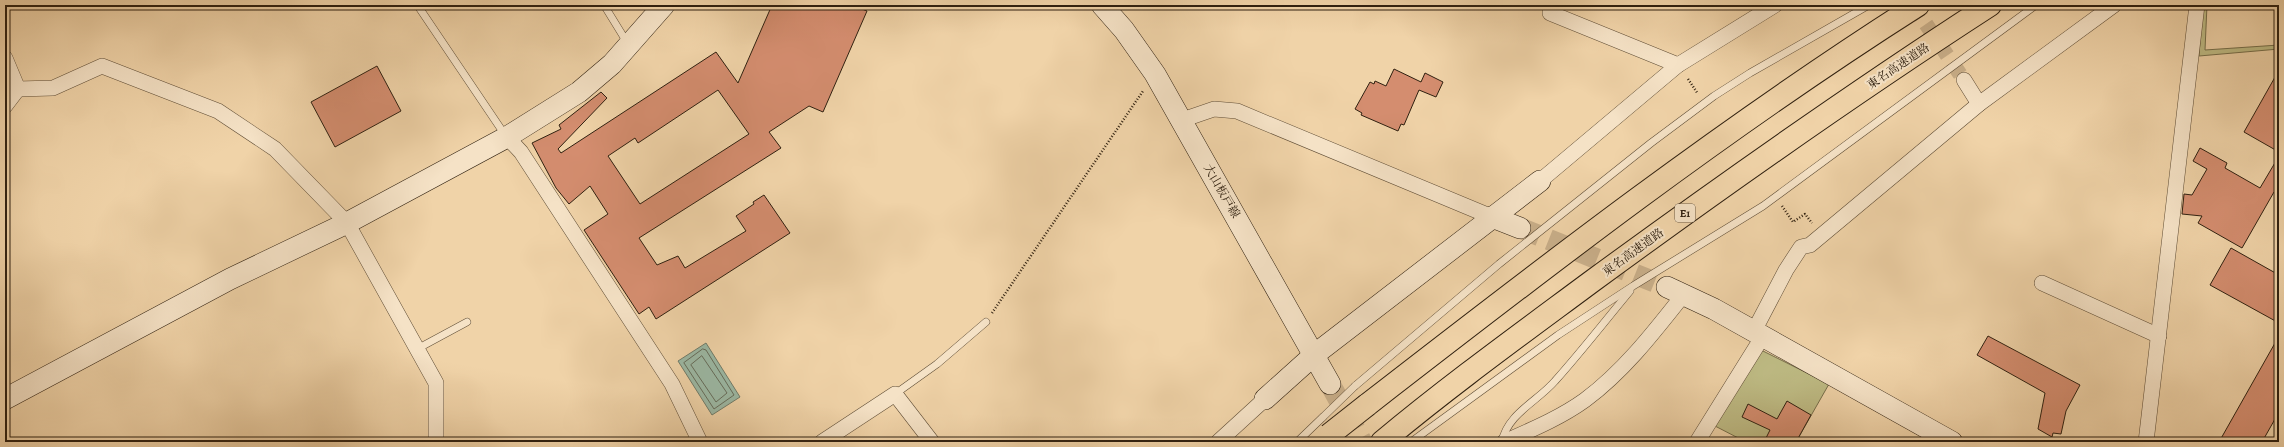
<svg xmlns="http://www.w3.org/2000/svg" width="2284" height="447" font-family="Alegreya,'Noto Serif JP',serif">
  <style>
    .green { fill: #bebb84; stroke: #766e4a }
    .water { fill: #9bb8a4; stroke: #707b69 }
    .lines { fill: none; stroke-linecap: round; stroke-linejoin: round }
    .shore { stroke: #656c5a; stroke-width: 1 }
    .building { fill: #d48d6f; stroke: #2f2010; fill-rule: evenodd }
    .street-tunnel { stroke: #c9af8a; stroke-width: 15; stroke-dasharray: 15 8; stroke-linecap: butt }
    .secondary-tunnel { stroke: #c9af8a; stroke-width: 21; stroke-dasharray: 21 10; stroke-linecap: butt }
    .lane-casing { stroke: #5f4d36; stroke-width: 8 }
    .street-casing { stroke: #5f4d36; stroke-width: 16 }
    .secondary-casing { stroke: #2f2010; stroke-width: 22 }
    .highway-casing { stroke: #2f2010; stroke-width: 24 }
    .path { stroke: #2f2010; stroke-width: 2.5; stroke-dasharray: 1 2; stroke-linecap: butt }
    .lane { stroke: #f5e2c6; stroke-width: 7 }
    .street { stroke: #f5e2c6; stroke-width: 15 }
    .secondary { stroke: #f5e2c6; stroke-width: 21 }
    .highway { stroke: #f0d3a8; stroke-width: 22 }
    .lane-bridge-casing { stroke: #5f4d36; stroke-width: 8; stroke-linecap: butt }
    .highway-bridge-casing { stroke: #2f2010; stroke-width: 24; stroke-linecap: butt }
    .lane-bridge { stroke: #f5e2c6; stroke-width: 7 }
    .highway-bridge { stroke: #f0d3a8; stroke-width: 22 }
    .labels { text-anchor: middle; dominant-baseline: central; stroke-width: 4; stroke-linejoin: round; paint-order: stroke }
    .shield { fill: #f5e2c6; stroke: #6a5a47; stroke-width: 1 }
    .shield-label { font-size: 11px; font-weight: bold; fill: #2f2010 }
    .street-label { font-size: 12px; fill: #2f2010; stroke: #f5e2c6 }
  </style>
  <rect width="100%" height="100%" fill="#f0d3a8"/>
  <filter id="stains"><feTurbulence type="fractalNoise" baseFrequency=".005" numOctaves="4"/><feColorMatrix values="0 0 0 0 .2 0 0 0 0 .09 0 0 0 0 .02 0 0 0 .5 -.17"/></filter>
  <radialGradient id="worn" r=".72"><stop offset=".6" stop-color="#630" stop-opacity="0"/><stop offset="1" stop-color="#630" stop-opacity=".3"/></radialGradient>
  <!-- green -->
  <g class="green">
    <path d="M2202,5H2207L2205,50L2279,45V49L2199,56Z"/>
    <path d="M1761,350L1829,384L1796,442H1746L1715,426Z"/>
  </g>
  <!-- water -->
  <path class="water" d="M706,343L740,397L712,415L678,361Z"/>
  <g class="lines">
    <!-- shore -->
    <g class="shore">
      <path d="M703,349L706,350L734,395L714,409L684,363Z"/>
      <path d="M702,356L727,393L716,402L691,365Z"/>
    </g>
  </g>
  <!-- building -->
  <g class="building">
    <path d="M772,5H852L867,11L823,112L809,106L769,132L781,148L639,238L657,265L678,256L685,268L746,231L736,216L754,204L753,202L764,195L790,233L656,319L649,307L639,314L584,230L608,214L590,186L569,204L556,188L532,143L561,129L559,125L601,92L607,98L558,149L561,153L716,52L738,83ZM718,90L749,134L640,204L608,156L635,138L638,143Z"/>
    <path d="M377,66L401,111L335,147L311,102Z"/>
    <path d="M1394,69L1421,82L1425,73L1443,82L1436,97L1419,90L1404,125L1401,124L1398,131L1361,115L1362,113L1355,109L1370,82L1374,84L1375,81L1386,86Z"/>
    <path d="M2279,70V152L2244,132Z"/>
    <path d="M2200,148L2227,163L2225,168L2260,188L2279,156V195L2274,192L2242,248L2198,223L2202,216L2182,214L2184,194L2192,195L2207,169L2193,161Z"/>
    <path d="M2231,248L2279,275V323L2210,285Z"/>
    <path d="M1988,336L2080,385L2066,411L2061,434L2053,433L2052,437L2038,429L2045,393L1977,355Z"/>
    <path d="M2279,336V412L2262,442H2219Z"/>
    <path d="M1787,401L1811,415L1796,442H1764L1770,430L1742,417L1748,404L1777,419Z"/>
  </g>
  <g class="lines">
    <!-- street-tunnel -->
    <path class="street-tunnel" d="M1913,5L1964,80"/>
    <!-- secondary-tunnel -->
    <g class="secondary-tunnel">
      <path d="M1520,228L1667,287"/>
      <path d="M1330,384L1362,442"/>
    </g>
    <defs>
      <g id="lane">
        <path d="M604,5L628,44"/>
        <path d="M418,6L505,135"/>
        <path d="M417,349L467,322"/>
        <path d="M1355,386L1499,264L1651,143L1714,96L1750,73L1869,5"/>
        <path d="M895,394L937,364L986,322"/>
        <path d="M1297,442L1323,417"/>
        <path d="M1411,442L1558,335L1633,286L1763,206L2036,5"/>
        <path d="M1502,442C1507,414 1538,401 1555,381C1581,352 1605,321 1630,291"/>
      </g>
      <g id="street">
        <path d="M1553,5L1550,13L1678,65"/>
        <path d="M5,58L18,89L53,88L102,66L218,111L275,149L347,223L436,383V442"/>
        <path d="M1964,80L1979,104"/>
        <path d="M5,106L18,89"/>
        <path d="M1182,120L1214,109L1237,111L1492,217"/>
        <path d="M507,137L521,152L672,384L700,442"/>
        <path d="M1540,181L1678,65L1775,5"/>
        <path d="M2042,283L2159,336"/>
        <path d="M1754,331L1786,270L1801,247L1810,245L1979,104L2114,5"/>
        <path d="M822,442L895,394L932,442"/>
        <path d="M1218,442L1265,399"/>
        <path d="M1504,442C1531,430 1560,418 1585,400C1624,371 1654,332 1684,294"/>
        <path d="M1697,442L1763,336"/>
        <path d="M2146,442L2197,5"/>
      </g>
      <g id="secondary">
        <path d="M1102,5L1124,30L1155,74L1330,384"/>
        <path d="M1492,217L1520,228"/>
        <path d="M1667,287L1714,309L1952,442"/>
        <path d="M5,399L230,279L347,223L507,137L579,92L612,64L664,5"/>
        <path d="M1265,399L1314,355L1540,181"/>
      </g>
      <g id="highway">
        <path d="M1367,405C1546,266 1726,127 1918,5"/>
        <path d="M1382,442C1449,386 1521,334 1591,282C1722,186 1854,93 1990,5"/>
      </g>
    </defs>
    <!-- lane casing -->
    <use href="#lane" class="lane-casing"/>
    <!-- street casing -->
    <use href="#street" class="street-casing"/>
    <!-- secondary casing -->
    <use href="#secondary" class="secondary-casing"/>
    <!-- highway casing -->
    <use href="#highway" class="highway-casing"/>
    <!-- path -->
    <g class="path">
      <path d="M1688,79L1698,94"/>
      <path d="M1782,206L1793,222L1805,214L1812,223"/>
      <path d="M992,313L1143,91"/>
    </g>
    <!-- lane -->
    <use href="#lane" class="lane"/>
    <!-- street -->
    <use href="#street" class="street"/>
    <!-- secondary -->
    <use href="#secondary" class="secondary"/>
    <!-- highway -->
    <use href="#highway" class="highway"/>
    <defs>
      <path id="lane-bridge" d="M1323,417L1355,386"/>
      <path id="highway-bridge" d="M1329,435L1367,405"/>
    </defs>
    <!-- lane-bridge casing -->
    <use href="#lane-bridge" class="lane-bridge-casing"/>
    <!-- highway-bridge casing -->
    <use href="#highway-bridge" class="highway-bridge-casing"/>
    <!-- lane-bridge -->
    <use href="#lane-bridge" class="lane-bridge"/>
    <!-- highway-bridge -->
    <use href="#highway-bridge" class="highway-bridge"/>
  </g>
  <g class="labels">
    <!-- shield labels -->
    <rect class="shield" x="1675" y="204" width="20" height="18" rx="3"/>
    <g class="shield-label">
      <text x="1685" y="213">E1</text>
    </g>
    <!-- street labels -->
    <g class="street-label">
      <text transform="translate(1898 66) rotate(-34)">東名高速道路</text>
      <text transform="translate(1222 191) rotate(60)">大山板戸線</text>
      <text transform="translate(1633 252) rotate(-36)">東名高速道路</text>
    </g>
  </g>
  <!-- margin -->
  <rect width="2284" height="447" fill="none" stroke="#f0d3a8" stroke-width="20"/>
  <rect x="6" y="6" width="2272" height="435" fill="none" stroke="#2f2010" stroke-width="2"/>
  <rect x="10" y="10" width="2264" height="427" fill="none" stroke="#2f2010"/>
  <rect width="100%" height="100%" filter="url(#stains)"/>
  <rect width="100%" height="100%" fill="url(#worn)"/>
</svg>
